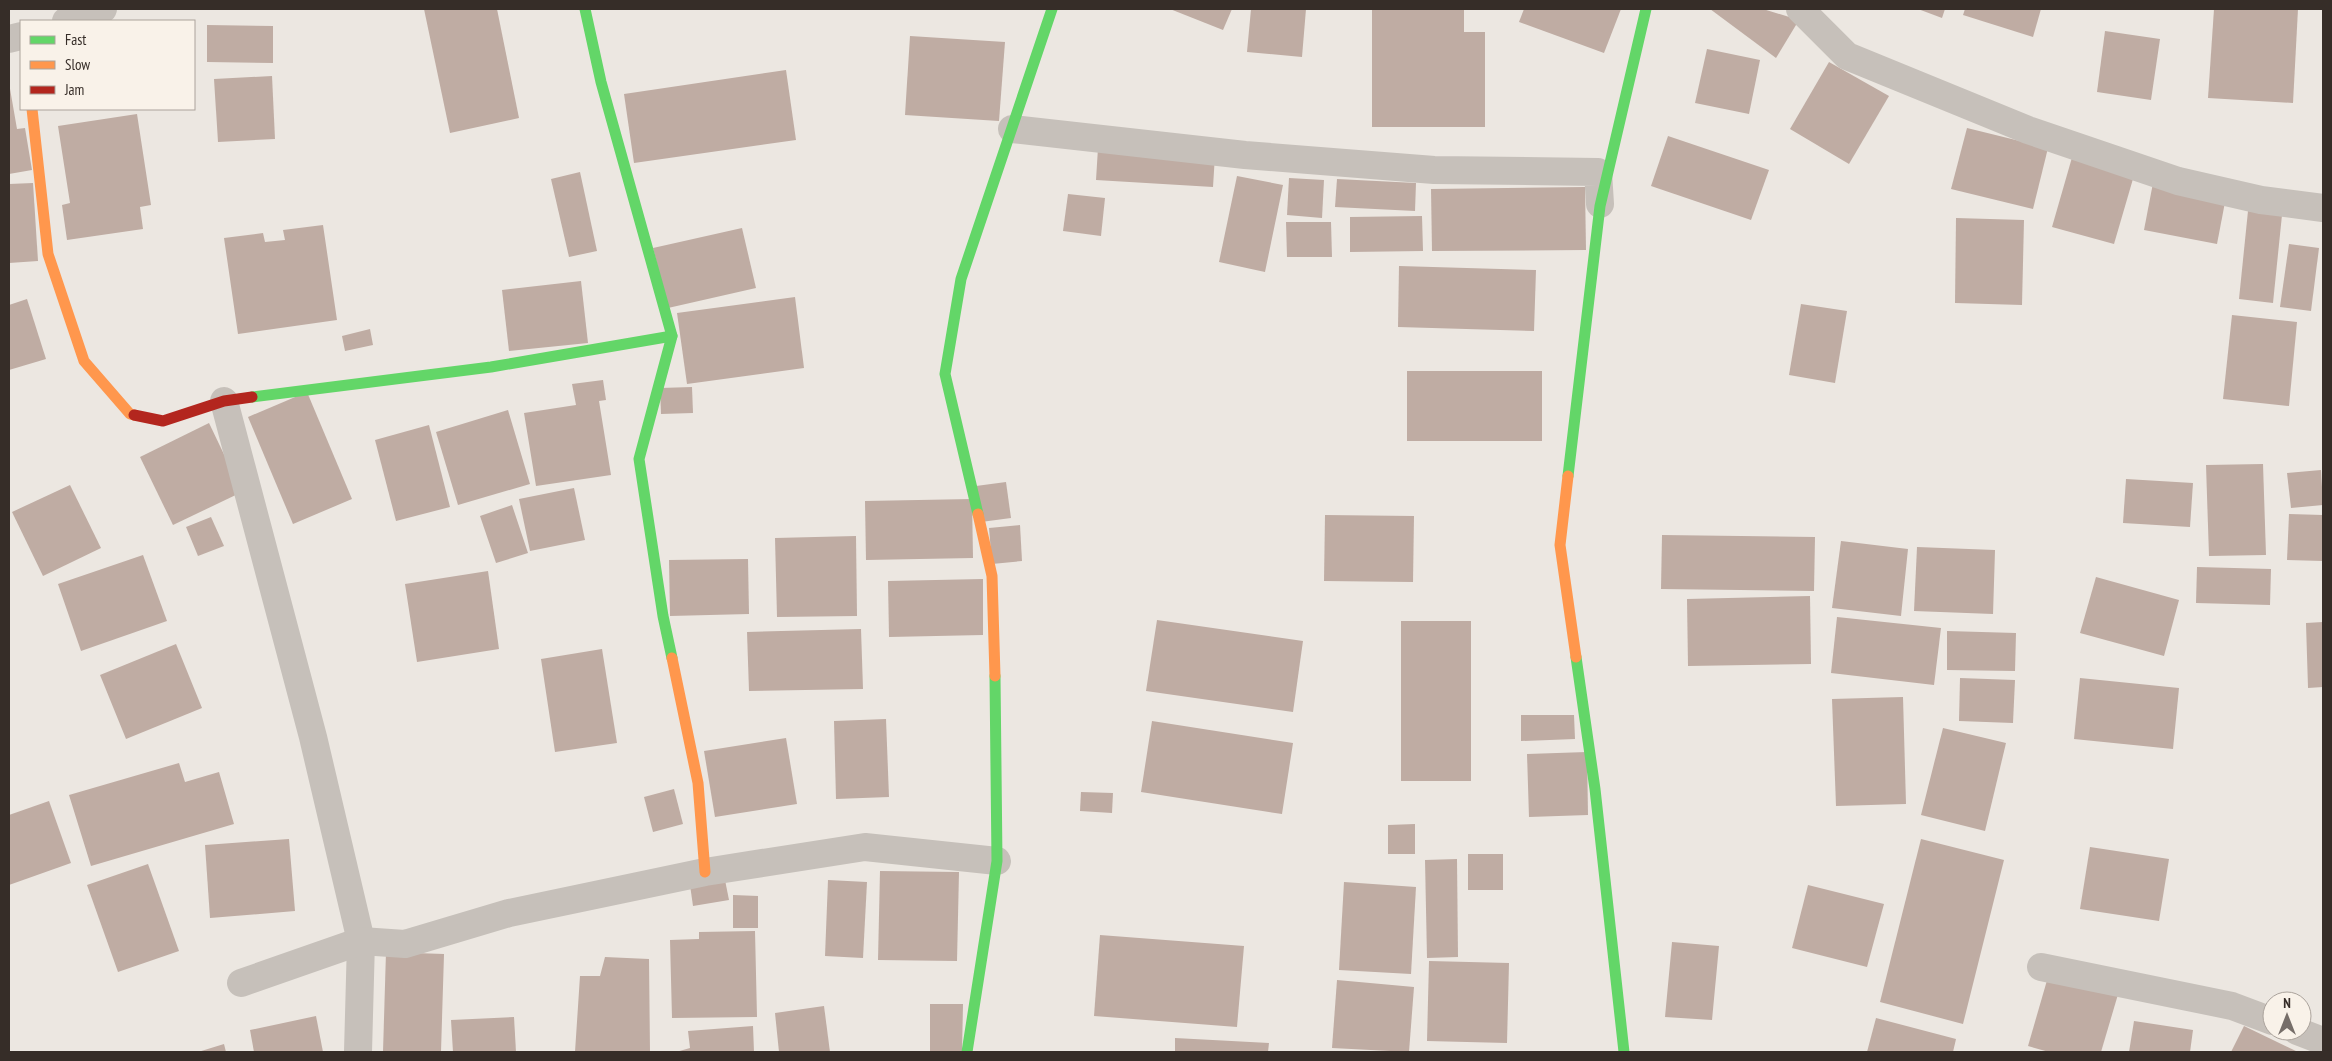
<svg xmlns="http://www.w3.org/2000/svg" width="2332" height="1061" font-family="'PT Sans Narrow',sans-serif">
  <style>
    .building { fill: #bfaca3 }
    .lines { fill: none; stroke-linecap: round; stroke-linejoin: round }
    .street { stroke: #c6c0ba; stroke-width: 28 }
    .fast { stroke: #63d668; stroke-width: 11 }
    .slow { stroke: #ff974d; stroke-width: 11 }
    .jam { stroke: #b3261e; stroke-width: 11 }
  </style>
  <rect width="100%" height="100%" fill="#ece7e1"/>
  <!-- building -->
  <g class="building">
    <path d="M424,9H497L519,118L450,133Z"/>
    <path d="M1170,9H1232L1223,30Z"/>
    <path d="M1251,9H1306L1302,57L1247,52Z"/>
    <path d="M1372,9H1464V32H1485V127H1372Z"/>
    <path d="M1524,9H1621L1604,53L1519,22Z"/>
    <path d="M1710,9H1763L1799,20L1776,58Z"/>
    <path d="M1918,9H1945L1942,18Z"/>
    <path d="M1965,9H2041L2033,37L1963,15Z"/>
    <path d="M2214,9H2298L2293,103L2208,98Z"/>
    <path d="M207,25L273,26V63L207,62Z"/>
    <path d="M2105,31L2160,39L2151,100L2097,92Z"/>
    <path d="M910,36L1005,42L999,121L905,115Z"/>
    <path d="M1707,49L1760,60L1749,114L1695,103Z"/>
    <path d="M1829,62L1889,96L1849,164L1790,129Z"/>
    <path d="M786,70L796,140L634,163L624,94Z"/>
    <path d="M272,76L275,139L218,142L214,79Z"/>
    <path d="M9,83L17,129L25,128L32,170L9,174Z"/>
    <path d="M137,114L151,205L140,207L143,229L67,240L62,205L70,203L58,126Z"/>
    <path d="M1967,128L2048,148L2033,209L1951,189Z"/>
    <path d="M1668,136L1769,170L1751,220L1651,186Z"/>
    <path d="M1098,148L1215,155L1213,187L1096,180Z"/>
    <path d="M2073,154L2135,172L2114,244L2052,227Z"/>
    <path d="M580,172L597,251L569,257L551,179Z"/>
    <path d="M1237,176L1283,185L1265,272L1219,262Z"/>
    <path d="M1289,178L1324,180L1322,218L1287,215Z"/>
    <path d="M1337,179L1416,183L1415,211L1335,207Z"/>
    <path d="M33,183L38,261L9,263V184Z"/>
    <path d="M2153,183L2226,197L2217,244L2144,230Z"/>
    <path d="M1585,187L1586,250L1432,251L1431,189Z"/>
    <path d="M1068,194L1105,198L1101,236L1063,231Z"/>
    <path d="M2248,211L2282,215L2273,303L2239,299Z"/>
    <path d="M1422,216L1423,251L1350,252V217Z"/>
    <path d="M1956,218L2024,220L2022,305L1955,303Z"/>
    <path d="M1286,222H1331L1332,257H1287Z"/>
    <path d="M323,225L337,320L238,334L224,238L263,233L265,242L285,240L283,230Z"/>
    <path d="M742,228L756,288L668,308L653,248Z"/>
    <path d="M2289,244L2319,248L2311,311L2280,307Z"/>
    <path d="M1399,266L1536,270L1534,331L1398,327Z"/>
    <path d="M581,281L588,343L509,351L502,290Z"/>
    <path d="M795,297L804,368L687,384L677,313Z"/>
    <path d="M27,299L46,359L9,370V305Z"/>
    <path d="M1801,304L1847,311L1835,383L1789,375Z"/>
    <path d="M2232,315L2297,322L2289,406L2223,399Z"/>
    <path d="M370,329L373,345L345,351L342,336Z"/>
    <rect x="1407" y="371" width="135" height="70"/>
    <path d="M603,380L606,400L599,401L611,475L536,486L524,413L576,405L572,384Z"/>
    <path d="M692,387L693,413L661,414L660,388Z"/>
    <path d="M307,392L352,499L293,524L248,417Z"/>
    <path d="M508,410L530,484L458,505L436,432Z"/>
    <path d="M209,423L242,492L173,525L140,457Z"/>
    <path d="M429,425L450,507L396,521L375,440Z"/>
    <path d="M2263,464L2266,555L2209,556L2206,465Z"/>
    <path d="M2321,470L2323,505L2291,508L2287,473Z"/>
    <path d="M2126,479L2193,483L2190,527L2123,523Z"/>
    <path d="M1006,482L1011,518L981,522L976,486Z"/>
    <path d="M70,485L101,548L43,576L12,512Z"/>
    <path d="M574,488L585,540L530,551L519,499Z"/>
    <path d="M972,499L973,558L866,560L865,501Z"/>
    <path d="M512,505L528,553L496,563L480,516Z"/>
    <path d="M2289,514L2323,515V561L2287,560Z"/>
    <path d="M1325,515L1414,516L1413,582L1324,581Z"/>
    <path d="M211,517L224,546L198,556L186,527Z"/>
    <path d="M1020,525L1022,561L992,564L989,528Z"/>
    <path d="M1662,535L1815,537L1814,591L1661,589Z"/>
    <path d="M856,536L857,616L777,617L775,538Z"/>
    <path d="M1841,541L1908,549L1901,616L1832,608Z"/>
    <path d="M1917,547L1995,550L1993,614L1914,611Z"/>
    <path d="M143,555L167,621L81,651L58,584Z"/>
    <path d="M748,559L749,614L670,616L669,560Z"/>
    <path d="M2197,567L2271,569L2270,605L2196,603Z"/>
    <path d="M488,571L499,649L417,662L405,584Z"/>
    <path d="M2096,577L2179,600L2164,656L2080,633Z"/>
    <path d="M983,579V635L889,637L888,581Z"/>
    <path d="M1810,596L1811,664L1688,666L1687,599Z"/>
    <path d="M1837,617L1941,628L1934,685L1831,673Z"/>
    <path d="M1157,620L1303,641L1293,712L1146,691Z"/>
    <rect x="1401" y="621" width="70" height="160"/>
    <path d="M2323,622V687L2308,688L2306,623Z"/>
    <path d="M861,629L863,689L749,691L747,632Z"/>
    <path d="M1947,631L2016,633L2015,671L1947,670Z"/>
    <path d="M176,644L202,708L126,739L100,675Z"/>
    <path d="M602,649L617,743L555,752L541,659Z"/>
    <path d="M1960,678L2015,680L2013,723L1959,721Z"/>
    <path d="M2080,678L2179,688L2173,749L2074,739Z"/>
    <path d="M1903,697L1906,804L1836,806L1832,699Z"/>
    <path d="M1521,715H1574L1575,739L1521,741Z"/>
    <path d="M886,719L889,797L836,799L834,721Z"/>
    <path d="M1152,721L1293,743L1282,814L1141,792Z"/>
    <path d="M1943,728L2006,743L1985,831L1921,815Z"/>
    <path d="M786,738L797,804L715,817L704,751Z"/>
    <path d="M1587,752L1588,815L1529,817L1527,754Z"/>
    <path d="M179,763L185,782L219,772L234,824L91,866L69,795Z"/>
    <path d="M674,789L683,824L653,832L644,797Z"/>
    <path d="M1081,792L1113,793L1112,813L1080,811Z"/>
    <path d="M49,801L71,863L9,885V815Z"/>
    <path d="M1415,824V854H1388V825Z"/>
    <path d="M289,839L295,911L210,918L205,845Z"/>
    <path d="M1921,839L2004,860L1963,1024L1880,1002Z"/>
    <path d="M2090,847L2169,859L2159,921L2080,909Z"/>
    <rect x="1468" y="854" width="35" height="36"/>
    <path d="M1457,859L1458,957L1427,958L1425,860Z"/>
    <path d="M148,864L179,951L118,972L87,885Z"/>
    <path d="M880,871L959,872L957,961L878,960Z"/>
    <path d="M725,880L729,900L693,906L690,885Z"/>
    <path d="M828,880L867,882L863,958L825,956Z"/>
    <path d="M1344,882L1416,887L1411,974L1339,970Z"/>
    <path d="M1808,885L1884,904L1867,967L1792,948Z"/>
    <path d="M733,895L758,896V928H733Z"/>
    <path d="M755,931L757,1017L672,1018L670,940L699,939V932Z"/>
    <path d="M1100,935L1244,946L1237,1027L1094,1016Z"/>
    <path d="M1672,942L1719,946L1712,1020L1665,1017Z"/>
    <path d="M386,952L444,954L441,1052H383Z"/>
    <path d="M605,957L649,959L650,1052H575L580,976H600Z"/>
    <path d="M1429,961L1509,963L1507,1043L1427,1041Z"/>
    <path d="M2050,970L2119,991L2101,1052H2049L2028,1046Z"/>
    <path d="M1337,980L1414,987L1409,1052L1332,1048Z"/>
    <path d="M930,1004H963L962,1052H930Z"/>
    <path d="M824,1006L830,1052H779L775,1013Z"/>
    <path d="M316,1016L323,1052H254L250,1030Z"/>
    <path d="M514,1017L516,1052H453L451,1020Z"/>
    <path d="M1876,1018L1956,1039L1953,1052H1867Z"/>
    <path d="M2134,1021L2193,1030L2190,1052H2129Z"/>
    <path d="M753,1026L754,1052H676L690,1048L688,1031Z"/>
    <path d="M2244,1026L2298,1052H2231Z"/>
    <path d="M1175,1038L1269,1043L1268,1052H1175Z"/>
    <path d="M224,1044L226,1052H198Z"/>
  </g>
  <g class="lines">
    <!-- street -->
    <g class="street">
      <path d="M1800,9L1847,56L2028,130L2178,181L2261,200L2323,208"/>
      <path d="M66,21L103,9"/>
      <path d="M9,39L21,36"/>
      <path d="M1012,129L1245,155L1434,170L1598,172L1600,204"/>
      <path d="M224,401L313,737L361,941L358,1052"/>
      <path d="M2041,967L2232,1006L2272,1021"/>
      <path d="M241,983L361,941L405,944L509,913L705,872L865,847L997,861"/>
      <path d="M2297,1031L2323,1041"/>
    </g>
    <!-- fast -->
    <g class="fast">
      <path d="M585,9L601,82L672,336L639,459L663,616L672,658"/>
      <path d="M252,397L491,367L672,336"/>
      <path d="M1568,476L1600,206L1646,9"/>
      <path d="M978,514L945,374L961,279L1052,9"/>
      <path d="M1576,657L1595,789L1624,1052"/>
      <path d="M967,1052L997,861L995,676"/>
    </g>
    <!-- slow -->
    <g class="slow">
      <path d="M32,109L48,254L84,361L130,414L134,415"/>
      <path d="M1568,476L1560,545L1576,657"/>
      <path d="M978,514L992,576L995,676"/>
      <path d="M672,658L698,783L705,872"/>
    </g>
    <!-- jam -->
    <path class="jam" d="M134,415L163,421L224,401L252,397"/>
  </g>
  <!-- border -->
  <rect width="2332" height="1061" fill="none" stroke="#362d28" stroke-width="20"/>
  <!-- legend -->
  <rect x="20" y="20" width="175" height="90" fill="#f9f2e9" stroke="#aba39c"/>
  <rect x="30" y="36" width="25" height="8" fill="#63d668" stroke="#aba39c"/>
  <text x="65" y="45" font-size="15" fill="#362d28">Fast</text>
  <rect x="30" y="61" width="25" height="8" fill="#ff974d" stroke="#aba39c"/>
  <text x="65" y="70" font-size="15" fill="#362d28">Slow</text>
  <rect x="30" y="86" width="25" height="8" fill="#b3261e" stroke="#aba39c"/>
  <text x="65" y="95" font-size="15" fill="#362d28">Jam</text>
  <!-- north arrow -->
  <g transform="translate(2287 1016)"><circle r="24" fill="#f9f2e9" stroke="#aba39c"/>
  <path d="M0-4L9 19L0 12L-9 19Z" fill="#766e69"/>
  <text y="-8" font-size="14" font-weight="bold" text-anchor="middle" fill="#362d28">N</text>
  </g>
</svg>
